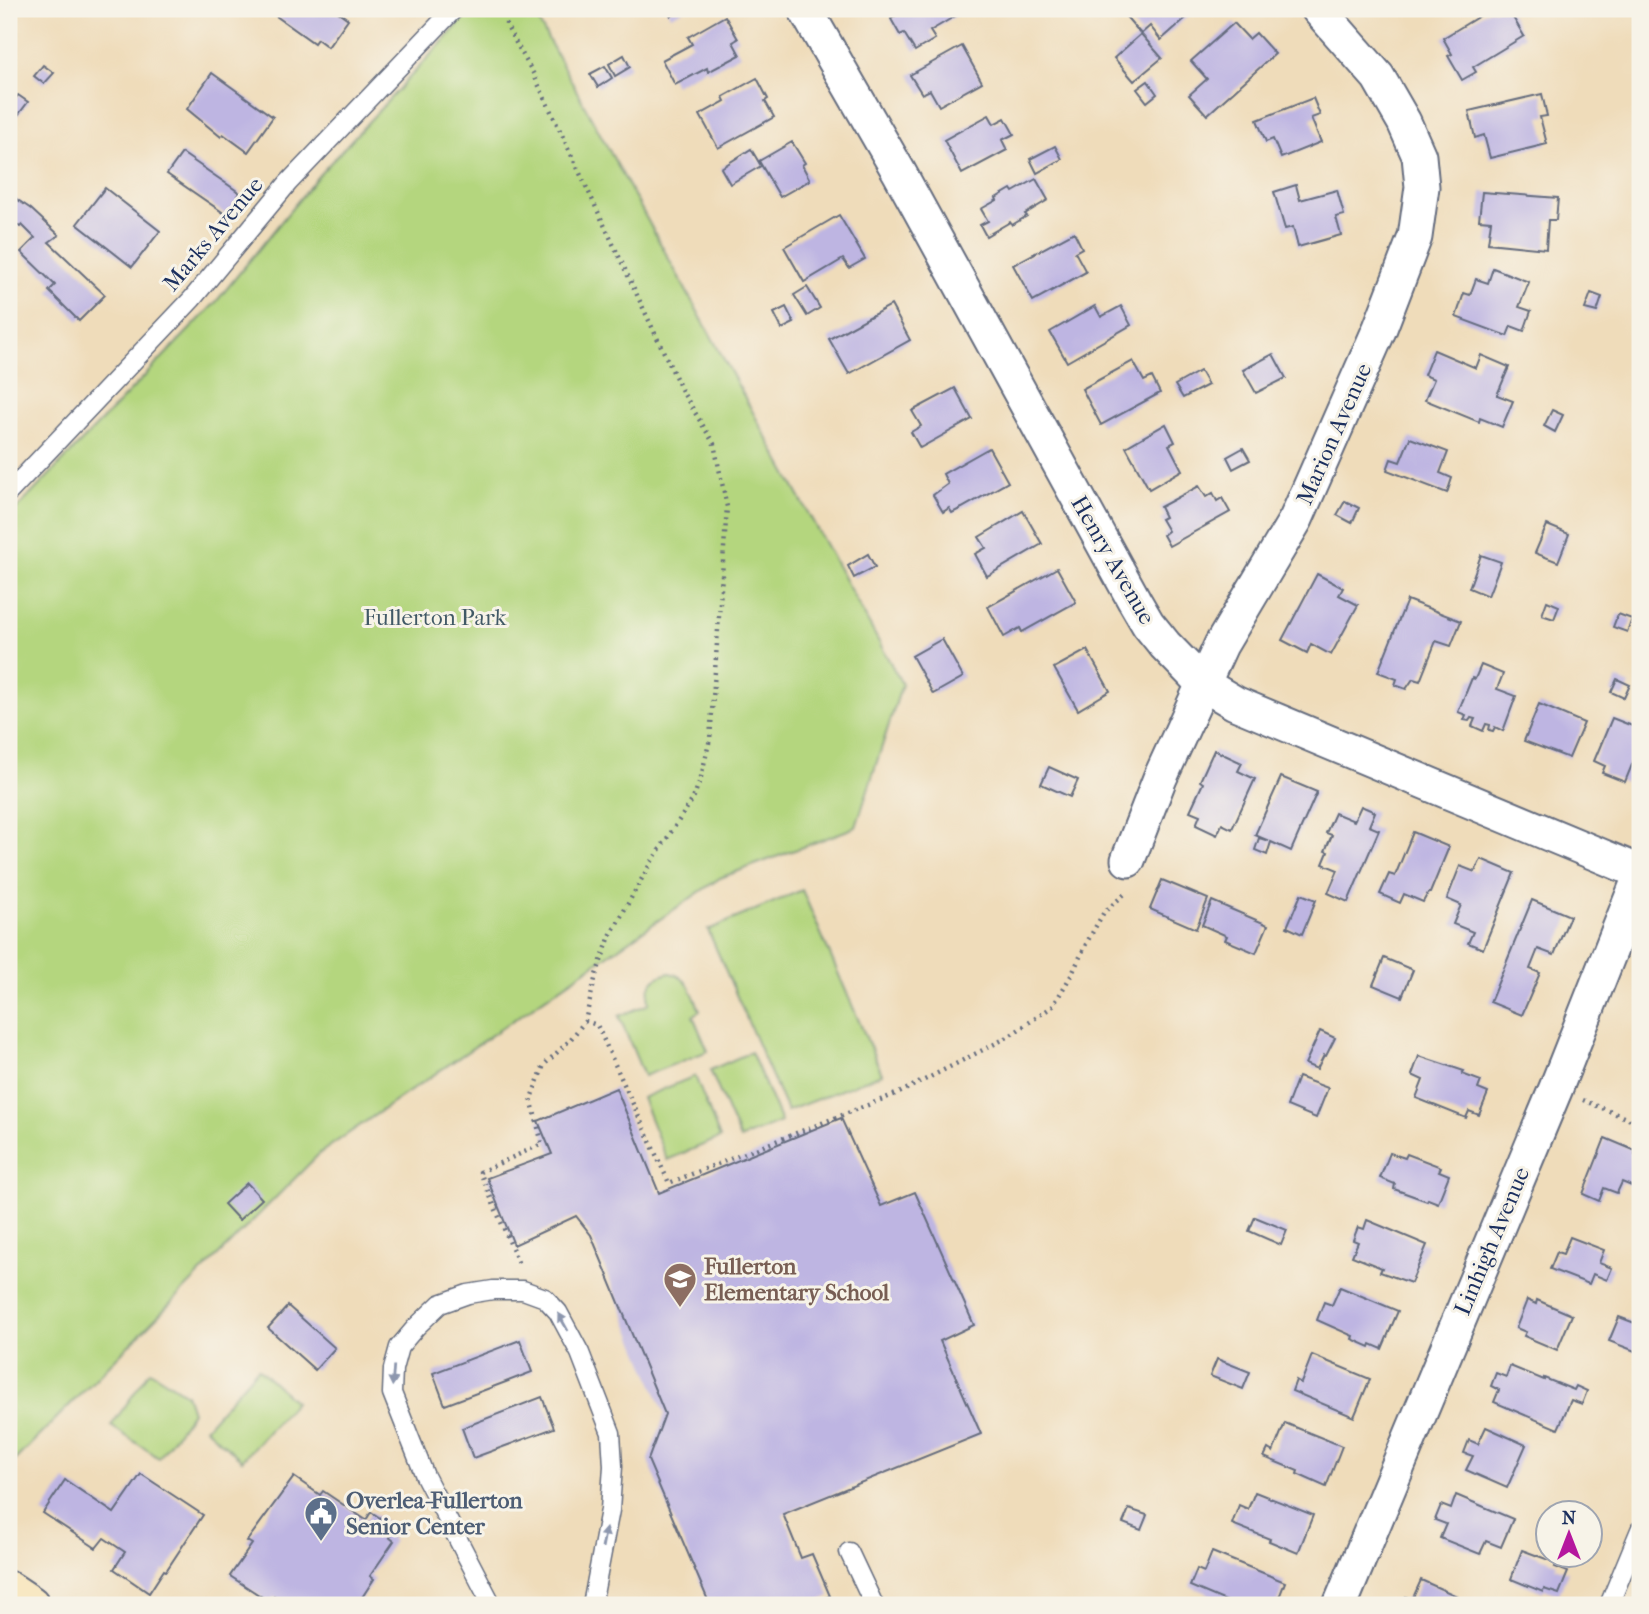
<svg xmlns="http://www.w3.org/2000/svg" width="1649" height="1614" font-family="'IM FELL French Canon',serif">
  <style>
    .green { fill: #b4d67e; stroke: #68826e; stroke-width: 2 }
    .building { fill: #beb5e2 }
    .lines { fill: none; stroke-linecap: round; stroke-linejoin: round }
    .lane-casing { stroke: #656c7e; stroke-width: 21 }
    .street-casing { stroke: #656c7e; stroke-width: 37 }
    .secondary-casing { stroke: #656c7e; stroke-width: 42 }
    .path { stroke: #656c7e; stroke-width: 4.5; stroke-dasharray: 2 5; stroke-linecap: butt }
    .lane { stroke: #fff; stroke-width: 18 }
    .street { stroke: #fff; stroke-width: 33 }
    .secondary { stroke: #f8e8c3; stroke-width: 38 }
    .oneway { fill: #8d97ae }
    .labels { text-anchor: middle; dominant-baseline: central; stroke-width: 6; stroke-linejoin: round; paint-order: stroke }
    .street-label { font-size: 23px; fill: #1b2f5e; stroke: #f7f3e8 }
    .park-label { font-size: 23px; fill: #415966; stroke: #f7f3e8 }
    .education-label { font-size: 23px; font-weight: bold; fill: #785e54; stroke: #f7f3e8; text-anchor: start }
    .service-label { font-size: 23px; font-weight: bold; fill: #4e5e75; stroke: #f7f3e8; text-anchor: start }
  </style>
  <rect width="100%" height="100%" fill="#f7f3e8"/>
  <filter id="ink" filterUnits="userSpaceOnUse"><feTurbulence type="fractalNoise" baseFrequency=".0143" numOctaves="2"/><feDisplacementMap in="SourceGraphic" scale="14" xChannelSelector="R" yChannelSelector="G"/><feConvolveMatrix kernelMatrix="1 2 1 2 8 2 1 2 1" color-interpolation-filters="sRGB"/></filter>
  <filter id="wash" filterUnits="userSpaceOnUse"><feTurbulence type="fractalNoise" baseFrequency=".00686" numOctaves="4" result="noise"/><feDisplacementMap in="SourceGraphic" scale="28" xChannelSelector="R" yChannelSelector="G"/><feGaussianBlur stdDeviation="1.57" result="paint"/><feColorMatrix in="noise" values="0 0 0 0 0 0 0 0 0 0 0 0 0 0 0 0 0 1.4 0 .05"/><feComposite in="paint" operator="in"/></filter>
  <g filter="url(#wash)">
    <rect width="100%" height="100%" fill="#efdcba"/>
    <!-- green -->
    <g class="green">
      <path d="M473,9H529L535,15L902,684L856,827L720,878L320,1153L9,1466V517L216,302L319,175Z"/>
      <path d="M802,890L882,1074L787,1111L708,930Z"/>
      <path d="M670,973C689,977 693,994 700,1011L693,1016L708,1051L644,1076L619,1016L649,1004C646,987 653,976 670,973Z"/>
      <path d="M751,1052L781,1122L740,1139L710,1070Z"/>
      <path d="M695,1076L720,1138L667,1160L642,1098Z"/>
      <path d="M258,1368L295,1402L242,1460L205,1428Z"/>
      <path d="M150,1371L186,1394L192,1412L159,1458L111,1426Z"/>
    </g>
    <g id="blocks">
      <!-- building -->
      <g class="building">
        <path d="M281,9H334L348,19L328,47L317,39L314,43L276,16Z"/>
        <path d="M667,9H685L671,16Z"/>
        <path d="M891,9H953L957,15L930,31L935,39L915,51L904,33L900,35L891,19L895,16Z"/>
        <path d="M1127,9H1196L1161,40L1150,26L1141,34L1123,13Z"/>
        <path d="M1491,9H1508L1524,36L1473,67L1476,72L1462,80L1448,56L1452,54L1443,38Z"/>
        <path d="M725,16L738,39L733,42L740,55L708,72L707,68L675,85L662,60L692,44L688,37Z"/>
        <path d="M1234,23L1249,39L1256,33L1275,54L1207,115L1189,95L1207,79L1191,61Z"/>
        <path d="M1141,34L1162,58L1134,81L1114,58Z"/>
        <path d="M962,46L982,82L939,106L930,90L922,94L910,75Z"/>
        <path d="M624,55L630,67L615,76L609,64Z"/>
        <path d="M43,65L54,73L44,84L34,76Z"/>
        <path d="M605,66L612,78L598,87L590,74Z"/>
        <path d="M212,73L273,117L248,152L223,134L221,137L187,109Z"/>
        <path d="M757,78L768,99L765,101L774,117L718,148L700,115L725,101L723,97Z"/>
        <path d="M1148,81L1157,94L1147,102L1137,89Z"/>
        <path d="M1542,94L1547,116L1540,117L1547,144L1490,158L1484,135L1475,138L1469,111Z"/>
        <path d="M18,95L28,102L18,115L9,107Z"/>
        <path d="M1313,98L1320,115L1311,118L1321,142L1281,158L1273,139L1266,142L1257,120Z"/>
        <path d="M989,115L994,124L1005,118L1014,134L1002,140L1007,150L962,174L944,140Z"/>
        <path d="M792,142L805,163L802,165L810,180L780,197L759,161Z"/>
        <path d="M1055,146L1062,159L1037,173L1030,159Z"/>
        <path d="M751,149L761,166L730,184L721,168Z"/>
        <path d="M182,153L240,193L238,196L244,200L231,218L167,174Z"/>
        <path d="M1036,179L1048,200L1025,214L1027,216L1012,225L1010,222L986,236L980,225L988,221L981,209L997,200L996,198L1011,189L1013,192Z"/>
        <path d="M1296,185L1300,200L1337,190L1344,215L1336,217L1341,235L1298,247L1293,227L1285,229L1274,192Z"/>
        <path d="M105,188L160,231L132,267L77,224Z"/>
        <path d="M1482,192L1558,198L1556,220H1548L1546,249L1488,243L1491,221L1479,220Z"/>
        <path d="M9,194L31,209L59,235L49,242L105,295L79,321L49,291L55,285L21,252L35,238L22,225L20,227L9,219Z"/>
        <path d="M839,215L865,259L849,268L843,259L804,282L784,247Z"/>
        <path d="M1074,232L1082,248L1075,252L1086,272L1033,301L1013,265Z"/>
        <path d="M1493,268L1529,282L1519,307L1531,311L1524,331L1511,326L1507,336L1456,317L1464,293L1470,295L1476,279L1488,283Z"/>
        <path d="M807,287L820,308L807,316L794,295Z"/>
        <path d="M1591,293L1602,297L1597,312L1585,309Z"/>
        <path d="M891,305L910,340L849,374L829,339Z"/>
        <path d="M1095,306L1101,317L1121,306L1131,325L1067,362L1050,332Z"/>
        <path d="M786,307L794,323L782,329L774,313Z"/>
        <path d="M1434,350L1476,368L1481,355L1509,367L1497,395L1513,401L1502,427L1480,418L1479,422L1425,400L1434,379L1424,375Z"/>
        <path d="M1273,354L1286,378L1256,393L1243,370Z"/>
        <path d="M1133,361L1144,381L1152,377L1160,393L1101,425L1082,389Z"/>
        <path d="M1200,371L1208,385L1183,398L1175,385Z"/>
        <path d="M955,388L972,419L920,448L911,432L921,426L912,411Z"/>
        <path d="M1552,410L1563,415L1555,432L1544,426Z"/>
        <path d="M1166,424L1175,442L1169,445L1182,470L1149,489L1126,447Z"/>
        <path d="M1410,438L1448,452L1440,473L1452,478L1447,493L1387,470L1391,459L1400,462Z"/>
        <path d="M989,448L1008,482L962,508L952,513L949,508L943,512L933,495L948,484L943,474Z"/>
        <path d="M1243,448L1250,460L1233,469L1227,457Z"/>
        <path d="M1199,486L1206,497L1213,493L1217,501L1222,498L1230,512L1169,546L1163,535L1168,531L1161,519L1165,517L1160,507Z"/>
        <path d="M1345,501L1359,508L1352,523L1337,515Z"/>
        <path d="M1023,511L1042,544L987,576L975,554L986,548L979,537Z"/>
        <path d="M1547,525L1569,534L1558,562L1535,553Z"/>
        <path d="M868,554L875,567L854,578L848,566Z"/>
        <path d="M1481,555L1501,562L1488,596L1469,588Z"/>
        <path d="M1057,568L1076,602L1022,632L1020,628L1004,637L988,607Z"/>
        <path d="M1317,574L1343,588L1339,595L1358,605L1331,655L1311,644L1307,653L1282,640Z"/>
        <path d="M1407,600L1461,621L1451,646L1436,641L1420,681L1413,679L1406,689L1395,685L1397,679L1378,672Z"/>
        <path d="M1547,601L1559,606L1554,619L1542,615Z"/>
        <path d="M1618,614L1632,619L1627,632L1613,627Z"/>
        <path d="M942,639L963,677L933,694L912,656Z"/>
        <path d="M1087,650L1110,691L1078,710L1054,668Z"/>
        <path d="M1481,665L1503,674L1497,689L1516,696L1503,731L1495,727L1493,731L1489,730L1490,725L1486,724L1483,731L1472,726L1475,719L1471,718L1469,721L1464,720L1466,715L1458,712L1472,678L1475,679Z"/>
        <path d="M1617,679L1630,685L1624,698L1611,692Z"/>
        <path d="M1539,704L1584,723L1569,758L1524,741Z"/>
        <path d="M1612,718L1640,729V745L1625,782L1602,773L1605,766L1594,761Z"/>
        <path d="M1214,750L1242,763L1238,771L1255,779L1232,829L1222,824L1217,835L1196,825L1200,815L1190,811L1203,783L1200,781Z"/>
        <path d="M1049,767L1078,780L1070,797L1041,784Z"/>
        <path d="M1281,777L1317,792L1291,851L1271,842L1267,855L1255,850L1259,838L1269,841L1255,835Z"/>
        <path d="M1361,806L1375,812L1369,826L1379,830L1348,902L1328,893L1338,870L1323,864L1328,852L1325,851L1332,835L1326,833L1335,813L1354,821Z"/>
        <path d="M1413,832L1449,847L1430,893H1428L1423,902L1404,894L1400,903L1380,894L1389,874L1395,876Z"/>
        <path d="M1481,859L1514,873L1483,949L1468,943L1473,932L1453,924L1461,905L1447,899L1460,866L1475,872Z"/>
        <path d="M1162,880L1208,899L1196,929L1150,909Z"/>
        <path d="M1301,894L1316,900L1302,934L1287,927Z"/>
        <path d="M1532,900L1570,916L1554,955L1538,949L1530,969L1540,973L1522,1015L1490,1002Z"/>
        <path d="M1212,901L1268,925L1256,953L1225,940L1227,936L1202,925Z"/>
        <path d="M1384,958L1413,970L1402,997L1373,985Z"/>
        <path d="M1320,1031L1335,1038L1326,1056L1324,1055L1317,1069L1305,1064Z"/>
        <path d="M1419,1056L1464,1071L1462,1074L1481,1081L1478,1089L1488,1093L1479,1115L1469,1111L1466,1118L1416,1098L1423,1080L1412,1075Z"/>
        <path d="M1298,1077L1328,1088L1316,1118L1287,1106Z"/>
        <path d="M616,1088L659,1193L841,1118L881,1206L915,1192L974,1325L940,1341L981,1434L783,1514L801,1558L812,1554L830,1596L810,1605H771L768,1600L755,1605H710L648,1460L665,1414L591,1235L576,1216L514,1245L487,1178L552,1154L538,1121Z"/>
        <path d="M1605,1138L1636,1151L1635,1154L1640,1156V1177L1636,1188L1622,1182L1617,1193L1604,1188L1599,1201L1583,1194Z"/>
        <path d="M1390,1153L1405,1158L1407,1154L1441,1167L1439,1171L1449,1175L1438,1203L1428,1199L1427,1201L1394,1189L1395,1184L1380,1178Z"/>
        <path d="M247,1183L262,1199L239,1220L224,1204Z"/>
        <path d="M1255,1217L1287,1230L1281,1245L1249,1231Z"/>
        <path d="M1367,1220L1427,1245L1411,1283L1380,1272L1382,1268L1352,1256L1358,1242L1353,1240L1358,1227L1364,1229Z"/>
        <path d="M1570,1237L1604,1250L1599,1263L1612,1268L1607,1280L1593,1274L1589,1284L1550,1269L1557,1252L1563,1254Z"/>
        <path d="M1340,1287L1398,1311L1382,1349L1371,1344L1370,1347L1352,1339L1353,1336L1317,1320L1324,1302L1332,1305Z"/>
        <path d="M1527,1300L1536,1304L1537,1300L1572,1315L1557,1350L1524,1336L1526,1332L1516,1328Z"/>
        <path d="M288,1306L335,1348L315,1370L268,1328Z"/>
        <path d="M1619,1317L1640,1325V1353L1609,1341Z"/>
        <path d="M520,1340L532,1372L445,1405L433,1373Z"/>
        <path d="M1312,1355L1370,1379L1354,1417L1292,1391L1296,1380L1301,1383Z"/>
        <path d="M1217,1359L1250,1372L1243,1389L1210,1376Z"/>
        <path d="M1510,1366L1544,1380V1378L1574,1390L1576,1386L1587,1391L1582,1404L1571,1400L1558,1429L1494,1402L1499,1390L1491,1386L1496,1373L1506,1377Z"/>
        <path d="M542,1397L554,1428L473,1458L462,1428Z"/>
        <path d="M1285,1423L1342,1446L1326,1487L1297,1474L1298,1471L1264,1457L1268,1449L1273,1452Z"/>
        <path d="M1486,1427L1526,1445L1507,1488L1466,1470L1473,1456L1464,1453L1469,1440L1478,1444Z"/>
        <path d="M141,1474L203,1515L166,1571L164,1570L149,1593L114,1569L125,1552L104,1538L96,1548L43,1513L65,1480L114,1513Z"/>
        <path d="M294,1477L320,1495L323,1491L366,1520L371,1512L395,1528L389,1537L394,1541L370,1576L374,1579L357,1605H285L274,1597L269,1605L260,1600L262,1597L230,1576L252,1544L247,1541Z"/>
        <path d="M1255,1492L1313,1515L1298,1553L1269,1541L1270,1539L1232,1524L1239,1505L1248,1509Z"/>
        <path d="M1456,1495L1513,1519L1501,1547L1486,1541L1480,1554L1440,1538L1446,1524L1435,1520L1441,1505L1451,1509Z"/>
        <path d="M1129,1509L1147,1515L1141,1530L1123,1523Z"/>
        <path d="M1522,1550L1557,1563L1555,1567L1568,1572L1559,1594L1544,1589L1543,1592L1511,1579Z"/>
        <path d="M1212,1552L1285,1582L1276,1605H1235L1190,1586L1197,1569L1204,1572Z"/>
        <path d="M1634,1557L1640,1559V1577L1628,1572Z"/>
        <path d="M1421,1580L1457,1596L1453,1605H1403L1406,1597L1412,1600Z"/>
      </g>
    </g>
  </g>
  <g filter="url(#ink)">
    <use href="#blocks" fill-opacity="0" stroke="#656c7e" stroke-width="2"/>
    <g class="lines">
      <defs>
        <g id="lane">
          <path d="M9,492L192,299L288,183L454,9"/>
          <path d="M849,1552L874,1605"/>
          <path d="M492,1605L425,1476L392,1393L393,1369L399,1347L416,1327L440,1304L468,1294L493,1290H523L545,1298L558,1312L580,1353L611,1433L613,1466L610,1510L592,1605"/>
          <path d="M1609,1605L1640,1530"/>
        </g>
        <g id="street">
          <path d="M805,9L899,172L1134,600L1148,624L1165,645L1203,684L1235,703L1640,872"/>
          <path d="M1128,860L1160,778L1221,645L1296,519L1380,328L1415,237L1422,187L1419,156L1404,122L1378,77L1318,9"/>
          <path d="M1340,1605L1556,1088L1640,876"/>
        </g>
        <path id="secondary" d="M9,1591L30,1605"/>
      </defs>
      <!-- lane casing -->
      <use href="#lane" class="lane-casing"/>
      <!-- street casing -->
      <use href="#street" class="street-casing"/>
      <!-- secondary casing -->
      <use href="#secondary" class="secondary-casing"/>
      <!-- path -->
      <g class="path">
        <path d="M507,9L506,25L533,73L682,391L714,444L727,507L710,739L701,777L693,799L650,864L610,936L596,975L585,1021L570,1040L544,1065L531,1098L542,1144L480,1172L520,1267"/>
        <path d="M585,1021L597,1025L669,1183L901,1092L1008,1037L1053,1006L1072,974L1087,942L1104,912L1127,892"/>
        <path d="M1583,1100L1640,1124"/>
      </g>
      <!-- lane -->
      <use href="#lane" class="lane"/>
      <!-- street -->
      <use href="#street" class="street"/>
      <!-- secondary -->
      <use href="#secondary" class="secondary"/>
    </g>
    <!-- one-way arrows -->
    <defs><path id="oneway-solid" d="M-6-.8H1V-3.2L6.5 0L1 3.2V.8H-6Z" transform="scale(1.75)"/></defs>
    <g class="oneway">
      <use href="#oneway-solid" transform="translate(563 1322) rotate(-119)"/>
      <use href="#oneway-solid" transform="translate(393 1376) rotate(94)"/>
      <use href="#oneway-solid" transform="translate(604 1538) rotate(-79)"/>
    </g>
  </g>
  <!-- icons -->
  <defs>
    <symbol id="school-pin" viewBox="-11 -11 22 30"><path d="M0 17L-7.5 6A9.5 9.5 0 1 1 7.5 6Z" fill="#8d6e63" stroke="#f7f3e8"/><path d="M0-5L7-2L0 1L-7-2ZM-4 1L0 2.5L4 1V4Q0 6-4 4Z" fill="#fff"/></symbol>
    <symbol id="civic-pin" viewBox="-11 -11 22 30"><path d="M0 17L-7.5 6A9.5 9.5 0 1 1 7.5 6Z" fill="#5c6f8a" stroke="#f7f3e8"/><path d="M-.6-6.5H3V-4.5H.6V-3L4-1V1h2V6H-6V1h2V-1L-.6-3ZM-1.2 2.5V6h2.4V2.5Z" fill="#fff"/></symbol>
  </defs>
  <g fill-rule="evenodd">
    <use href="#school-pin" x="661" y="1260" width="38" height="52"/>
    <use href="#civic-pin" x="302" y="1494" width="38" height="52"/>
  </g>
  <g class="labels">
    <!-- street labels -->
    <g class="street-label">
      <text transform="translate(213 234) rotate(-50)">Marks Avenue</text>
      <text transform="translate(1334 434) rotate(-66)">Marion Avenue</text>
      <text transform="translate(1113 560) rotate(60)">Henry Avenue</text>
      <text transform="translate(1492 1241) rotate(-67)">Linhigh Avenue</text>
    </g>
    <!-- park labels -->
    <g class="park-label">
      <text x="435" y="617">Fullerton Park</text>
    </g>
    <!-- education labels -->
    <g class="education-label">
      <text x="704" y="1266">Fullerton<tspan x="704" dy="26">Elementary School</tspan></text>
    </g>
    <!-- service labels -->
    <g class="service-label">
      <text x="346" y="1500">Overlea-Fullerton<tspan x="346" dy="26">Senior Center</tspan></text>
    </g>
  </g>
  <!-- margin -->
  <rect width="1649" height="1614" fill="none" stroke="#f7f3e8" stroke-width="35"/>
  <!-- north arrow -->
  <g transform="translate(1569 1534)"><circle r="33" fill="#f7f3e8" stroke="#9fa5b1" stroke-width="2"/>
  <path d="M0-5L12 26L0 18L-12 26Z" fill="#b5179e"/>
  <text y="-10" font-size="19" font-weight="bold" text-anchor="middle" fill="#1b2f5e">N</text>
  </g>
</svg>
